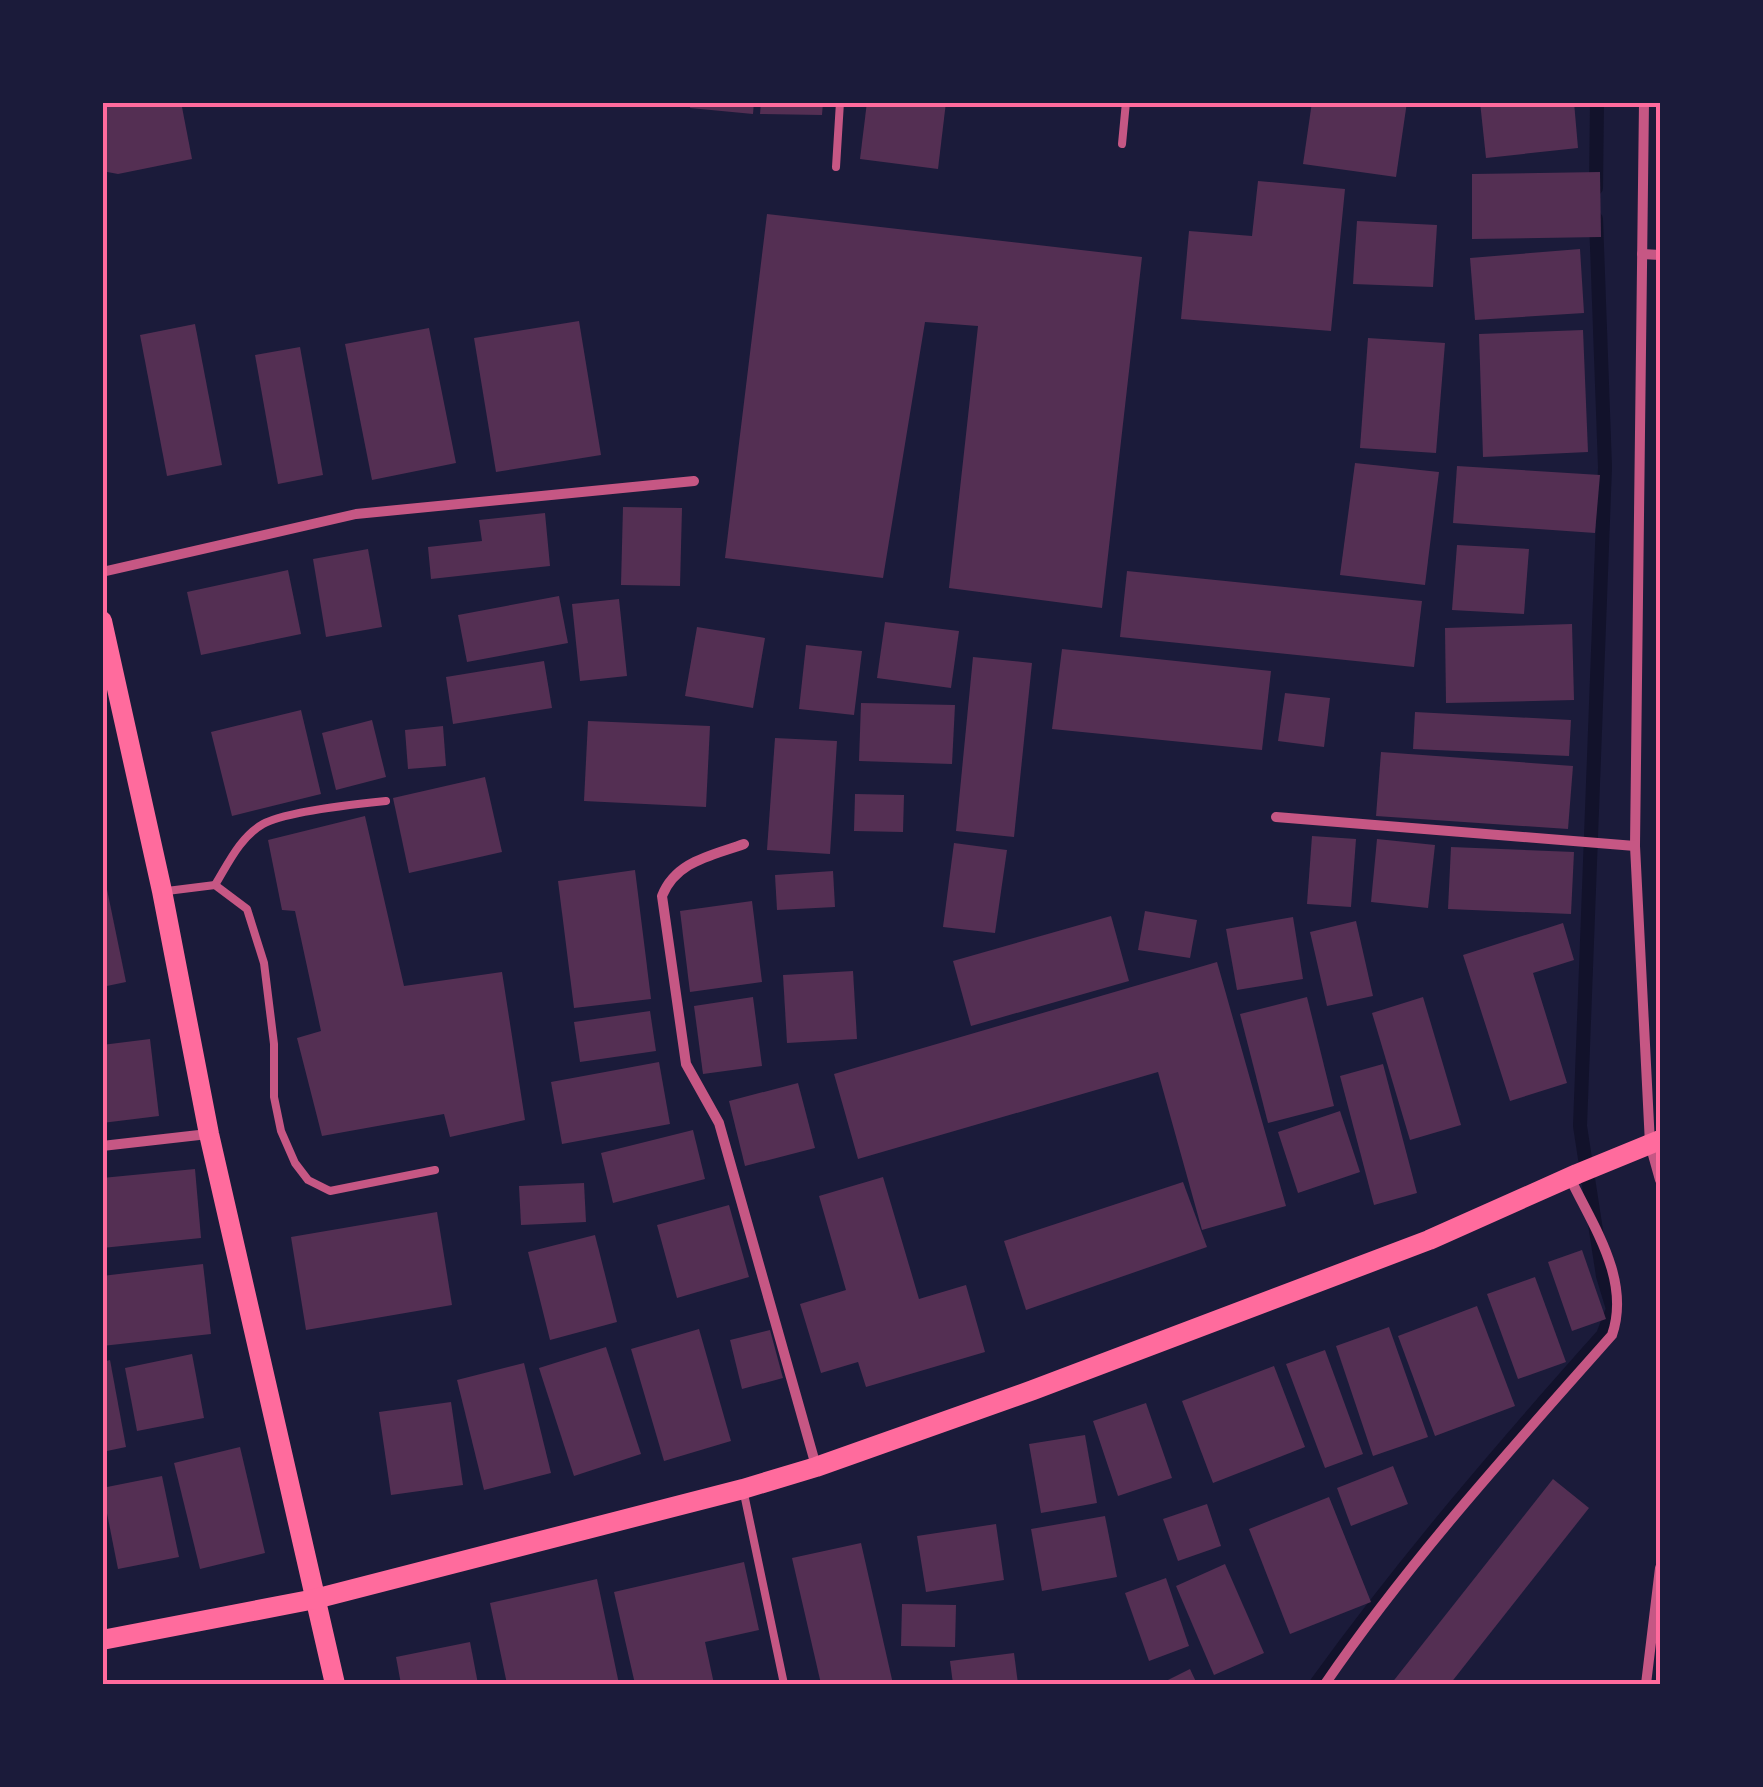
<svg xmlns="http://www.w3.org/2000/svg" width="1763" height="1787" font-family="Rubik,sans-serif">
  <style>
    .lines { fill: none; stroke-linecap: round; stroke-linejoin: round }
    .stream { stroke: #12122b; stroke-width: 14 }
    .building { fill: #542f53 }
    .service { stroke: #c65784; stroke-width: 8 }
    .minor { stroke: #c65784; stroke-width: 10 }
    .secondary { stroke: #ff6b9d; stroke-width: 20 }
    .neatline { fill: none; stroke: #ff6b9d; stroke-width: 4 }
  </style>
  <rect width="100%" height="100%" fill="#1b1b3a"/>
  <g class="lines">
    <!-- stream -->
    <g class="stream">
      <path d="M1596,188L1597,102"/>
      <path d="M1316,1684C1405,1561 1502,1448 1603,1335L1613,1309L1603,1276L1580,1126L1605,467L1596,219"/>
    </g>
  </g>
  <!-- building -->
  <g class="building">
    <path d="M102,102H181L192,159L118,174L102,171Z"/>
    <path d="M691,102H754L753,114L690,108Z"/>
    <path d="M761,102H823L822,115L760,114Z"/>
    <path d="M867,102H946L938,169L860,159Z"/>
    <path d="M1312,102H1407L1396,177L1303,164Z"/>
    <path d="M1480,102H1574L1578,148L1486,158Z"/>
    <path d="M1600,172L1601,237L1472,239V174Z"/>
    <path d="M1258,181L1345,189L1331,331L1181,319L1189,231L1252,236Z"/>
    <path d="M767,214L1142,257L1102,608L949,588L978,326L925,322L883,578L725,558Z"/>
    <path d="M1357,221L1437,225L1433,287L1353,284Z"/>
    <path d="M1580,249L1584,313L1475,320L1470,258Z"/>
    <path d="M579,321L601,455L496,472L474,338Z"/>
    <path d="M195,324L222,465L167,476L140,335Z"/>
    <path d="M429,328L456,463L372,480L345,344Z"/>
    <path d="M1583,330L1588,452L1483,457L1479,334Z"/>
    <path d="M1368,338L1445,343L1436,453L1360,448Z"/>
    <path d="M300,347L323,475L278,484L255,355Z"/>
    <path d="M1355,463L1439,472L1425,585L1340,575Z"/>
    <path d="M1457,466L1600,475L1595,533L1453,523Z"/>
    <path d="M623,507L682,508L680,586L621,585Z"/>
    <path d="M545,513L550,566L431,579L428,547L482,541L479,520Z"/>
    <path d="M1457,545L1529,549L1524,614L1452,610Z"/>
    <path d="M368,549L382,627L326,637L313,559Z"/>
    <path d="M288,570L301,634L201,655L187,592Z"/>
    <path d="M1127,571L1422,601L1414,667L1120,637Z"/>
    <path d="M559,596L568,643L467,662L458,615Z"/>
    <path d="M619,599L627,676L580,681L572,604Z"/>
    <path d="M885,622L959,631L951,688L877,678Z"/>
    <path d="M1572,624L1574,700L1446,703L1445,628Z"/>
    <path d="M697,627L765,638L753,708L685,696Z"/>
    <path d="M806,645L862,651L854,715L799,709Z"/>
    <path d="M1062,649L1271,671L1262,750L1052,729Z"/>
    <path d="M973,657L1032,663L1014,837L956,831Z"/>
    <path d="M544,661L552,708L453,724L446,677Z"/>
    <path d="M1285,693L1330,698L1324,747L1278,741Z"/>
    <path d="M861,703L955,705L952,764L859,761Z"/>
    <path d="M301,710L321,794L232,816L211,732Z"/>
    <path d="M1415,712L1571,720L1569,756L1413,749Z"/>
    <path d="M372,720L386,777L336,790L322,733Z"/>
    <path d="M588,721L710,726L706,807L584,801Z"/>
    <path d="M443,726L446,766L408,769L405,730Z"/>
    <path d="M775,738L837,741L830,854L767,850Z"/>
    <path d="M1381,752L1573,766L1568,829L1376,816Z"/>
    <path d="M485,777L502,852L409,873L393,798Z"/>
    <path d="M855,794L904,795L903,832L854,831Z"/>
    <path d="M365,816L404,986L502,972L525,1120L450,1137L444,1114L322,1136L297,1038L321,1031L295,911L282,910L268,840Z"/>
    <path d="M1312,836L1356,839L1351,907L1307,904Z"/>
    <path d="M1377,839L1435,845L1428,908L1371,902Z"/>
    <path d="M954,843L1007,850L995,933L943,927Z"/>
    <path d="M1451,847L1574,852L1571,914L1448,909Z"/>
    <path d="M102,865L126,982L102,987Z"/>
    <path d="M635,870L651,999L574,1008L558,881Z"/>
    <path d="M833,871L835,907L777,910L775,875Z"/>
    <path d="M752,901L762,982L690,992L680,911Z"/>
    <path d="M1145,911L1197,920L1190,958L1138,950Z"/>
    <path d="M1111,916L1129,981L971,1026L953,961Z"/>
    <path d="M1293,917L1303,979L1237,990L1226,929Z"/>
    <path d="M1356,921L1373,996L1327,1006L1310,932Z"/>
    <path d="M1563,923L1574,960L1533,973L1567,1083L1510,1101L1463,955Z"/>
    <path d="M1217,962L1286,1206L1202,1230L1158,1072L858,1159L834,1074Z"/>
    <path d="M853,971L857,1039L787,1043L783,975Z"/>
    <path d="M753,997L762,1066L703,1074L694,1006Z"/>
    <path d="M1307,997L1334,1106L1268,1123L1240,1014Z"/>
    <path d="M1423,997L1461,1125L1410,1140L1372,1013Z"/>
    <path d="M650,1011L656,1051L580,1062L574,1022Z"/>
    <path d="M150,1039L159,1116L102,1123V1045Z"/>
    <path d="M659,1062L670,1124L562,1144L551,1082Z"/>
    <path d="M1383,1064L1417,1193L1374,1205L1340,1076Z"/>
    <path d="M798,1083L815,1148L745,1166L729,1101Z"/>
    <path d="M1340,1111L1360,1172L1298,1193L1278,1132Z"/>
    <path d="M693,1130L705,1179L613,1203L601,1153Z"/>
    <path d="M195,1169L201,1238L102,1248V1178Z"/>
    <path d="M883,1177L919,1299L966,1285L985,1352L866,1387L858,1362L821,1373L800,1304L846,1290L819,1196Z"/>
    <path d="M1183,1182L1207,1247L1026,1310L1004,1241Z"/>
    <path d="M584,1183L586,1222L521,1225L519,1186Z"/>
    <path d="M729,1205L749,1277L677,1298L657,1225Z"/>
    <path d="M437,1212L452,1305L306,1330L291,1237Z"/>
    <path d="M595,1235L617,1322L550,1340L528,1252Z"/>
    <path d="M1582,1250L1606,1319L1572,1331L1548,1262Z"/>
    <path d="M203,1264L211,1334L102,1346V1276Z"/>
    <path d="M1535,1277L1566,1362L1518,1379L1487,1294Z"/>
    <path d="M1477,1306L1515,1406L1435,1436L1398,1336Z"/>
    <path d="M1389,1327L1428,1437L1373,1456L1336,1346Z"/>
    <path d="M699,1329L731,1441L664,1461L631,1349Z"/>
    <path d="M770,1330L783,1378L742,1389L730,1340Z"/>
    <path d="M606,1347L641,1454L574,1476L539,1368Z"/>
    <path d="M1325,1350L1363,1454L1325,1468L1286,1364Z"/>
    <path d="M192,1354L204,1418L137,1431L125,1368Z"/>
    <path d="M110,1360L126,1447L102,1452V1362Z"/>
    <path d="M524,1363L551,1473L484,1490L457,1380Z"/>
    <path d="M1274,1366L1305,1447L1213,1483L1182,1401Z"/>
    <path d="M451,1402L463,1485L391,1495L379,1412Z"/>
    <path d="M1146,1403L1172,1478L1118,1496L1093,1421Z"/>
    <path d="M1085,1435L1097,1503L1041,1513L1029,1444Z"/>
    <path d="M240,1447L265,1553L200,1569L174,1463Z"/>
    <path d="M1393,1466L1408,1504L1351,1526L1337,1488Z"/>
    <path d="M162,1476L179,1557L118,1569L102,1488Z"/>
    <path d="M1553,1479L1589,1508L1450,1684H1391Z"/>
    <path d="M1329,1497L1371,1602L1290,1634L1249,1529Z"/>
    <path d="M1207,1504L1221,1546L1178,1561L1163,1519Z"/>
    <path d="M1105,1516L1117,1577L1042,1591L1031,1529Z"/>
    <path d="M996,1524L1004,1580L926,1592L917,1536Z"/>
    <path d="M861,1543L893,1684H821L792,1558Z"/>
    <path d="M744,1562L759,1630L705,1642L714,1684H635L614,1592Z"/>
    <path d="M1225,1564L1264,1653L1214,1675L1176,1586Z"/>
    <path d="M1166,1578L1189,1646L1149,1661L1125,1593Z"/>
    <path d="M597,1579L619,1684H507L490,1603Z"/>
    <path d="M902,1604L956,1605L955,1647L901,1646Z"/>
    <path d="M470,1642L478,1684H401L396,1657Z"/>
    <path d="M1014,1653L1018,1684H953L950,1661Z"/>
    <path d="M1190,1669L1197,1684H1160Z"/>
  </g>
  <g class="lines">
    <!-- service -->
    <g class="service">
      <path d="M1122,144L1126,102"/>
      <path d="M836,167L840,102"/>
      <path d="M215,885C228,864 240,837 263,824C286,811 357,804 386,801"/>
      <path d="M167,891L215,885L247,909L264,963L274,1044V1097L281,1131L295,1163L308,1180L330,1191L435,1170"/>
      <path d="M743,1489L784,1684"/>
    </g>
    <!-- minor -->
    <g class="minor">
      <path d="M1644,102L1635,846L1650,1144L1660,1180"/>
      <path d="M1642,254L1660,255"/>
      <path d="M102,572L356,514L694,481"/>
      <path d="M1276,817L1635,846"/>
      <path d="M744,844C711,856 676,861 662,896L686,1064L719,1123L816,1466"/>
      <path d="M102,1146L208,1134"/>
      <path d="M1325,1684C1410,1560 1512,1448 1612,1335C1631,1280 1593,1226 1570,1178"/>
      <path d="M1646,1684L1660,1568"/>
    </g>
    <!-- secondary -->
    <g class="secondary">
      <path d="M102,621L162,891L209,1134L335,1684"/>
      <path d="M102,1640L315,1599L743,1489L816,1467L1033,1390L1429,1240L1577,1174L1660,1140"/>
    </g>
  </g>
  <!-- border -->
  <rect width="1763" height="1787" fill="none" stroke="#1b1b3a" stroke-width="210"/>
  <rect x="105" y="105" width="1553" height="1577" class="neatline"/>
</svg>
